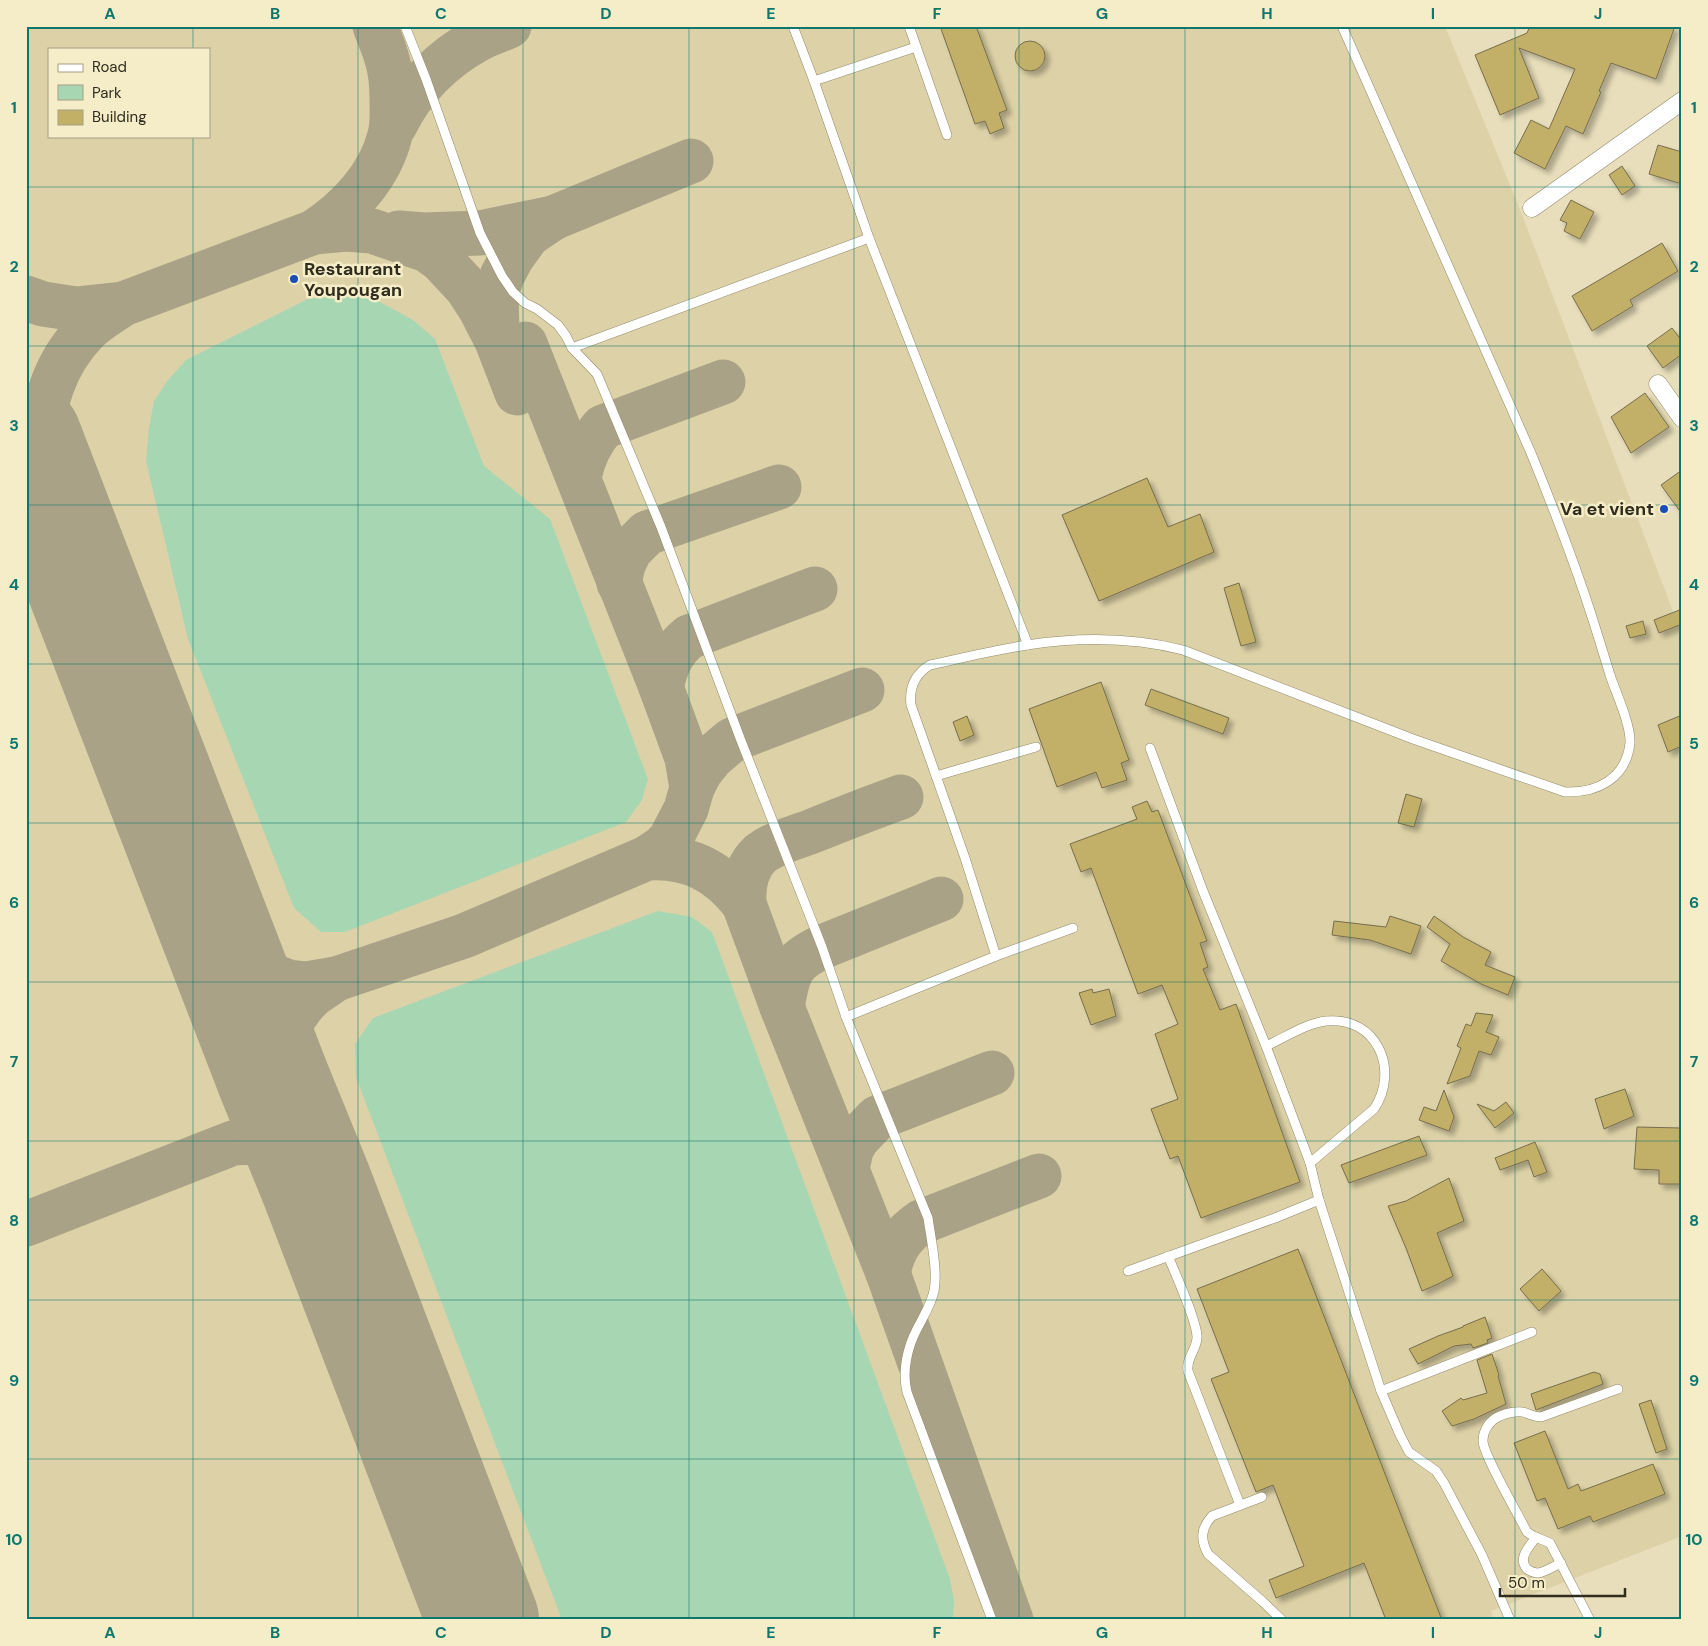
<svg xmlns="http://www.w3.org/2000/svg" width="1708" height="1646" font-family="'DM Sans',sans-serif">
  <style>
    .built { fill: #ddd2a7; fill-rule: evenodd }
    .green { fill: #a7d6b3 }
    .lines { fill: none; stroke-linecap: round; stroke-linejoin: round }
    .taxiway { stroke: #aaa286; stroke-width: 45 }
    .runway { stroke: #aaa286; stroke-width: 112 }
    .building { fill: #c3b067; stroke: #766d4e; filter: url(#shadow) }
    .lane-casing { stroke: #928969; stroke-width: 10 }
    .street-casing { stroke: #928969; stroke-width: 19 }
    .lane { stroke: #fff; stroke-width: 9 }
    .street { stroke: #fff; stroke-width: 18 }
    .grid { fill: none; stroke: #0f766e; stroke-width: 1; stroke-opacity: 0.55 }
    .poi-dot { fill: #1b4dba; stroke: #f5ecc8; stroke-width: 2 }
    .labels { text-anchor: middle; dominant-baseline: central; stroke-width: 5; stroke-linejoin: round; paint-order: stroke }
    .poi-label { font-size: 18px; font-weight: bold; fill: #302d1f; stroke: #f5ecc8; text-anchor: start }
    .neatline { fill: none; stroke: #0f766e; stroke-width: 2 }
    .grid-label { font-size: 16px; text-anchor: middle; font-weight: bold; fill: #0f766e }
  </style>
  <defs>
    <filter id="shadow"><feDropShadow dx="4.5" dy="4.5" stdDeviation="2.5" flood-color="#0004"/></filter>
  </defs>
  <rect width="100%" height="100%" fill="#e8debb"/>
  <!-- built -->
  <path class="built" d="M26,26H1445L1521,212L1682,635V1536L1491,1611L1494,1620H26ZM49,49H209V136H49Z"/>
  <!-- green -->
  <g class="green">
    <path d="M350,293L380,302L413,320L435,339L484,466L550,519L648,779L642,800L626,822L345,932H321L294,908L188,639L146,461L149,428L154,401L168,380L186,360L308,299Z"/>
    <path d="M658,911L692,917L712,932L950,1579L954,1600L953,1620H562L356,1077L355,1044L373,1018Z"/>
  </g>
  <g class="lines">
    <!-- taxiway -->
    <g class="taxiway">
      <path d="M395,125C412,89 442,59 477,40C487,34 498,31 509,26"/>
      <path d="M314,232L346,229L372,231L427,250L441,260L467,288L480,308L497,341L517,393"/>
      <path d="M399,233L424,235L480,233L553,218L691,161"/>
      <path d="M26,298L43,304L76,309L123,304"/>
      <path d="M497,332L496,294L502,276L512,257L528,235L553,218"/>
      <path d="M525,344L661,687L687,758L692,788L686,809L670,840L662,848L647,858"/>
      <path d="M579,477C583,457 590,442 603,427L723,382"/>
      <path d="M49,497C47,482 44,467 43,451C40,407 55,363 86,331C97,320 111,312 123,304L314,232C349,209 380,176 390,135C393,124 392,111 392,100C392,87 391,72 387,59C384,48 379,37 375,26"/>
      <path d="M619,583L623,565L630,550L647,533L779,487"/>
      <path d="M661,687C666,666 672,651 689,637L815,589"/>
      <path d="M692,788L700,772L712,757L732,740L862,690"/>
      <path d="M744,904C743,886 746,867 760,854C774,843 794,838 810,832C840,820 870,808 901,797"/>
      <path d="M221,944L246,966L289,982L306,984L336,979L464,936L647,858C688,855 719,871 744,904L782,1007L888,1273L1011,1620"/>
      <path d="M782,1007C788,974 789,962 822,947L941,899"/>
      <path d="M281,1099C280,1090 279,1080 279,1071C278,1044 293,1012 314,994C321,989 329,984 336,979"/>
      <path d="M847,1169L851,1150L857,1139L877,1118L992,1073"/>
      <path d="M26,1224L233,1143C277,1140 289,1153 316,1184"/>
      <path d="M888,1273C893,1249 901,1236 921,1222L1039,1176"/>
    </g>
    <!-- runway -->
    <path class="runway" d="M26,439L274,1081L316,1184L483,1620"/>
  </g>
  <!-- building -->
  <g class="building">
    <path d="M940,26H976L1007,110L999,113L1004,128L990,134L985,121L975,124Z"/>
    <path d="M1530,26H1675L1656,79L1611,63L1599,91L1601,92L1583,134L1566,126L1545,169L1514,153L1531,120L1549,129L1575,69L1519,48L1539,98L1500,115L1475,55L1527,33Z"/>
    <circle cx="1030" cy="56" r="15"/>
    <path d="M1658,145L1682,152V184L1649,174Z"/>
    <path d="M1622,166L1635,186L1622,195L1609,175Z"/>
    <path d="M1571,200L1594,212L1580,239L1564,231L1567,223L1560,220Z"/>
    <path d="M1662,243L1678,271L1630,300L1633,306L1592,331L1572,296Z"/>
    <path d="M1672,328L1682,341V354L1663,368L1647,346Z"/>
    <path d="M1645,393L1669,427L1631,453L1611,417Z"/>
    <path d="M1682,470V514L1661,485Z"/>
    <path d="M1147,478L1168,527L1200,514L1214,552L1099,601L1062,515Z"/>
    <path d="M1239,583L1256,642L1241,646L1224,588Z"/>
    <path d="M1682,609V624L1659,633L1654,620Z"/>
    <path d="M1643,621L1646,634L1630,638L1626,626Z"/>
    <path d="M1101,682L1129,760L1121,763L1127,780L1102,788L1096,772L1057,787L1029,709Z"/>
    <path d="M1151,689L1229,718L1223,734L1145,705Z"/>
    <path d="M1682,715V746L1668,752L1658,725Z"/>
    <path d="M967,716L974,735L960,741L953,722Z"/>
    <path d="M1406,794L1422,799L1414,827L1398,823Z"/>
    <path d="M1147,801L1152,812L1158,810L1207,941L1200,943L1208,967L1203,969L1220,1010L1236,1004L1300,1182L1201,1218L1178,1156L1170,1159L1151,1109L1178,1099L1155,1034L1178,1024L1162,985L1138,994L1091,868L1081,872L1070,844L1137,819L1132,807Z"/>
    <path d="M1390,916L1421,926L1411,954L1370,940L1332,935L1334,921L1386,927Z"/>
    <path d="M1434,916L1463,937L1491,952L1485,965L1515,977L1508,995L1481,984L1441,961L1450,944L1427,927Z"/>
    <path d="M1092,989L1093,993L1109,989L1116,1016L1091,1025L1079,993Z"/>
    <path d="M1476,1013L1493,1015L1486,1032L1499,1037L1491,1055L1479,1051L1470,1076L1447,1084L1461,1048L1457,1046L1466,1024L1471,1026Z"/>
    <path d="M1625,1089L1634,1116L1604,1129L1595,1099Z"/>
    <path d="M1444,1090L1454,1117L1449,1131L1419,1120L1424,1107L1436,1111Z"/>
    <path d="M1506,1102L1514,1113L1495,1128L1477,1104L1494,1111Z"/>
    <path d="M1637,1127L1682,1128V1184H1659V1170L1634,1169Z"/>
    <path d="M1419,1136L1427,1155L1349,1183L1341,1165Z"/>
    <path d="M1535,1142L1547,1172L1534,1177L1528,1160L1500,1170L1495,1158Z"/>
    <path d="M1449,1178L1464,1221L1437,1233L1453,1276L1438,1284L1422,1291L1406,1248L1388,1206L1406,1201Z"/>
    <path d="M1298,1249L1406,1528L1442,1620H1386L1364,1563L1276,1598L1269,1580L1304,1566L1273,1485L1256,1492L1211,1379L1229,1372L1197,1289Z"/>
    <path d="M1542,1269L1561,1291L1539,1311L1520,1289Z"/>
    <path d="M1485,1317L1492,1338L1487,1340L1488,1343L1473,1348L1471,1344L1454,1346L1418,1364L1409,1349L1438,1336L1463,1327V1326Z"/>
    <path d="M1492,1354L1499,1375L1498,1376L1506,1404L1474,1419L1452,1426L1442,1411L1461,1398L1463,1400L1487,1393L1477,1360Z"/>
    <path d="M1594,1372L1600,1374L1603,1384L1536,1410L1531,1394Z"/>
    <path d="M1651,1400L1667,1449L1656,1453L1639,1404Z"/>
    <path d="M1545,1431L1568,1489L1578,1484L1581,1491L1653,1464L1665,1494L1593,1522L1590,1516L1558,1529L1545,1498L1537,1501L1514,1443Z"/>
  </g>
  <g class="lines">
    <defs>
      <g id="lane">
        <path d="M405,26L426,79L480,233L502,276L513,292L525,303L537,309L558,325L566,336L572,348L597,374L661,527L740,738L822,947L846,1017L928,1218C931,1239 938,1271 934,1291C931,1305 923,1317 917,1329C907,1348 902,1372 907,1392L992,1620"/>
        <path d="M793,26L814,81L869,238L1028,645"/>
        <path d="M909,26L947,135"/>
        <path d="M814,81L916,47"/>
        <path d="M572,348L869,238"/>
        <path d="M1150,748L1203,891L1266,1046L1310,1163L1319,1200L1381,1391L1400,1435L1409,1452L1436,1471L1444,1483L1482,1555L1510,1620"/>
        <path d="M936,776L1036,747"/>
        <path d="M996,956L965,858L911,705C909,688 915,674 930,665C962,658 995,650 1027,645C1079,637 1132,637 1183,650L1413,739L1565,792C1597,793 1626,779 1630,743C1631,725 1616,693 1610,675C1604,655 1598,636 1592,617C1574,561 1553,507 1531,453L1342,26"/>
        <path d="M846,1017L996,956L1073,928"/>
        <path d="M1266,1046C1284,1038 1307,1023 1326,1021C1377,1016 1400,1070 1374,1109L1310,1163"/>
        <path d="M1168,1256C1175,1273 1198,1323 1197,1338C1196,1351 1186,1358 1188,1371L1240,1505"/>
        <path d="M1128,1271L1275,1218L1319,1200"/>
        <path d="M1381,1391L1532,1332"/>
        <path d="M1262,1497L1212,1516C1201,1528 1200,1539 1208,1554L1262,1601L1282,1620"/>
        <path d="M1536,1537C1530,1546 1517,1558 1527,1569C1530,1571 1534,1573 1538,1573C1546,1572 1554,1566 1561,1563"/>
        <path d="M1590,1620L1550,1543L1533,1536L1527,1532C1519,1516 1483,1454 1483,1441C1483,1430 1490,1420 1500,1416C1507,1413 1519,1410 1526,1413C1532,1415 1534,1417 1541,1417L1618,1389"/>
      </g>
      <g id="street">
        <path d="M1532,208L1682,101"/>
        <path d="M1658,384L1682,418"/>
      </g>
    </defs>
    <!-- lane casing -->
    <use href="#lane" class="lane-casing"/>
    <!-- street casing -->
    <use href="#street" class="street-casing"/>
    <!-- lane -->
    <use href="#lane" class="lane"/>
    <!-- street -->
    <use href="#street" class="street"/>
  </g>
  <!-- grid -->
  <path class="grid" d="M193,26V49M358,26V1620M523,26V1620M689,26V1620M854,26V1620M1019,26V1620M1185,26V1620M1350,26V1620M1515,26V1620M193,136V1620M26,187H1682M26,346H1682M26,505H1682M26,664H1682M26,823H1682M26,982H1682M26,1141H1682M26,1300H1682M26,1459H1682"/>
  <!-- markers -->
  <g class="poi-dot">
    <circle cx="294" cy="279" r="5"/>
    <circle cx="1664" cy="509" r="5"/>
  </g>
  <g class="labels">
    <!-- poi labels -->
    <g class="poi-label">
      <text x="304" y="269">Restaurant<tspan x="304" dy="21">Youpougan</tspan></text>
      <text x="1654" y="509" text-anchor="end">Va et vient</text>
    </g>
  </g>
  <!-- border -->
  <rect width="1708" height="1646" fill="none" stroke="#f5ecc8" stroke-width="55"/>
  <!-- legend -->
  <rect x="48" y="48" width="162" height="90" fill="#f5ecc8" stroke="#a6a084"/>
  <rect x="58" y="64" width="25" height="8" fill="#ffffff" stroke="#a6a084"/>
  <text x="92" y="72" font-size="15" fill="#302d1f">Road</text>
  <rect x="58" y="85" width="25" height="15" fill="#a7d6b3" stroke="#a6a084"/>
  <text x="92" y="98" font-size="15" fill="#302d1f">Park</text>
  <rect x="58" y="110" width="25" height="15" fill="#c3b067" stroke="#a6a084"/>
  <text x="92" y="122" font-size="15" fill="#302d1f">Building</text>
  <!-- scale -->
  <path d="M1500 1588v8h125v-8" fill="none" stroke="#302d1f" stroke-width="2.5"/>
  <text x="1508" y="1588" font-size="15" fill="#302d1f" stroke="#f5ecc8" stroke-width="4" paint-order="stroke">50 m</text>
  <rect x="28" y="28" width="1652" height="1590" class="neatline"/>
  <g class="grid-label">
    <text x="110" y="19">A</text>
    <text x="275" y="19">B</text>
    <text x="441" y="19">C</text>
    <text x="606" y="19">D</text>
    <text x="771" y="19">E</text>
    <text x="937" y="19">F</text>
    <text x="1102" y="19">G</text>
    <text x="1267" y="19">H</text>
    <text x="1433" y="19">I</text>
    <text x="1598" y="19">J</text>
    <text x="14" y="113">1</text>
    <text x="1694" y="113">1</text>
    <text x="14" y="272">2</text>
    <text x="1694" y="272">2</text>
    <text x="14" y="431">3</text>
    <text x="1694" y="431">3</text>
    <text x="14" y="590">4</text>
    <text x="1694" y="590">4</text>
    <text x="14" y="749">5</text>
    <text x="1694" y="749">5</text>
    <text x="14" y="908">6</text>
    <text x="1694" y="908">6</text>
    <text x="14" y="1067">7</text>
    <text x="1694" y="1067">7</text>
    <text x="14" y="1226">8</text>
    <text x="1694" y="1226">8</text>
    <text x="14" y="1386">9</text>
    <text x="1694" y="1386">9</text>
    <text x="14" y="1545">10</text>
    <text x="1694" y="1545">10</text>
    <text x="110" y="1638">A</text>
    <text x="275" y="1638">B</text>
    <text x="441" y="1638">C</text>
    <text x="606" y="1638">D</text>
    <text x="771" y="1638">E</text>
    <text x="937" y="1638">F</text>
    <text x="1102" y="1638">G</text>
    <text x="1267" y="1638">H</text>
    <text x="1433" y="1638">I</text>
    <text x="1598" y="1638">J</text>
  </g>
</svg>
